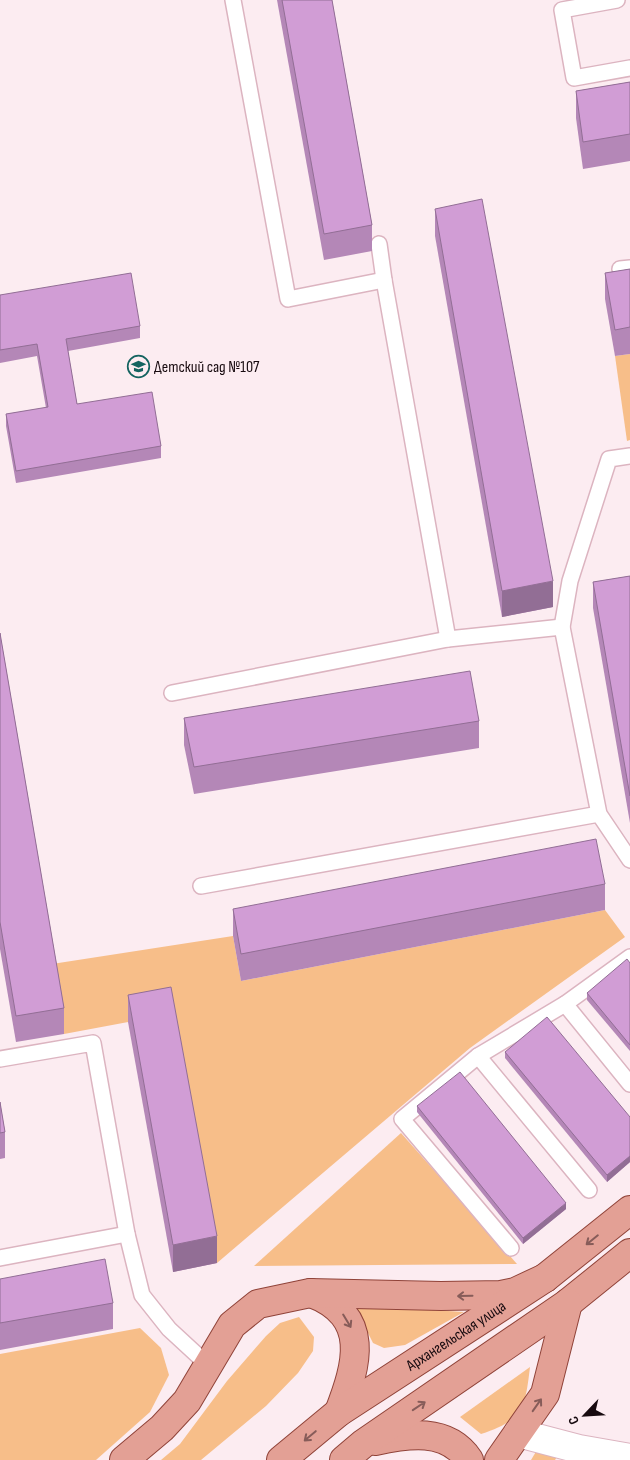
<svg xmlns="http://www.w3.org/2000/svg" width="630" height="1460" font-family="'Sofia Sans Condensed',sans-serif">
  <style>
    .green { fill: #f7be89 }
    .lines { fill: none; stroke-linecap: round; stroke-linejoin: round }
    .service-casing { stroke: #dcb4c0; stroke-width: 18 }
    .minor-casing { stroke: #dcb4c0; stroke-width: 30 }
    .primary-casing { stroke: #904339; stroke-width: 30 }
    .service { stroke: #fff; stroke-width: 15 }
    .minor { stroke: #fff; stroke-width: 28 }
    .primary { stroke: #e3a095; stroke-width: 28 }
    .wall { fill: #b487b7 }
    .shaded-wall { fill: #926e95 }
    .building { fill: #d19dd5; stroke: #926e95 }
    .oneway { stroke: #875c59 }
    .labels { text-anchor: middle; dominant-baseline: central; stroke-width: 4; stroke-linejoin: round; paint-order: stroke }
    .poi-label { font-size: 16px; fill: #170a0f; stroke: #fcecf1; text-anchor: start }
    .street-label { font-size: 16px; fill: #170a0f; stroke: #fcecf1 }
  </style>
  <rect width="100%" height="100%" fill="#fcecf1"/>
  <!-- green -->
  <g class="green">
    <path d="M630,354V440L627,441L615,356Z"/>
    <path d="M605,910L625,937L470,1048L217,1263L171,1014L64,1034L52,964L233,936L241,981Z"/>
    <path d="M401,1133L517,1264L254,1266Z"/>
    <path d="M354,1305L464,1312L405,1345L384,1348L373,1343Z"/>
    <path d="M299,1317L314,1337L313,1351L298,1373L266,1406L201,1460H161L180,1444L227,1381L266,1336L280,1323Z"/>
    <path d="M140,1328L161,1348L169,1375L150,1412L96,1460H0V1354Z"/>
    <path d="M530,1367C525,1409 523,1420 481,1434L460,1417Z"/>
    <path d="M537,1450L559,1454L555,1460H531Z"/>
  </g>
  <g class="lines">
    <defs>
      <g id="service">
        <path d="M233,0L288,299L384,280"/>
        <path d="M617,0L562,10L574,78L630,68"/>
        <path d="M379,244L384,280L448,639L562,627L599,814L630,860"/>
        <path d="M620,269L630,268"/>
        <path d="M562,627L570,581L609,459L630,456"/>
        <path d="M172,693L448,639"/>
        <path d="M201,886L599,814"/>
        <path d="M565,1004L630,1084"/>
        <path d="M478,1056L589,1190"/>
        <path d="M0,1059L93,1043L127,1234L142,1295L169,1329L208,1365"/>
        <path d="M511,1248L402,1119L478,1056L565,1004L630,957"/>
        <path d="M0,1258L127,1234"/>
      </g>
      <path id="minor" d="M518,1433L579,1449L630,1458"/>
      <g id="primary">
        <path d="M311,1293C372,1316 357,1365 339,1412"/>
        <path d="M375,1441C407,1434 447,1427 469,1460"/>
        <path d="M124,1460L162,1428L187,1401L232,1325L258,1304L310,1293L441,1296L501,1295L515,1292L545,1278"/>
        <path id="s1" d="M281,1460L339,1412L545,1278L630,1210"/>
        <path d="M344,1460L364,1443L568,1303L630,1253"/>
        <path d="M499,1460L545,1394L568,1303"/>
      </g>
    </defs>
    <!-- service casing -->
    <use href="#service" class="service-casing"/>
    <!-- minor casing -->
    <use href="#minor" class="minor-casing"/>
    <!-- primary casing -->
    <use href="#primary" class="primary-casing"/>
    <!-- service -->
    <use href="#service" class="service"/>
    <!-- minor -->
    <use href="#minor" class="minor"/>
    <!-- primary -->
    <use href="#primary" class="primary"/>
  </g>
  <!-- wall -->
  <g class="wall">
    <path d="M277,0H332L372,225V251L324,260Z"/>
    <path d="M630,82V161L583,169L576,118V91Z"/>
    <path d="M435,209L553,607L502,617L435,236Z"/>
    <path d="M630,269V354L615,356L605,299V273Z"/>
    <path d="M0,295L140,326V338L68,351L77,404L161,446V458L16,483L6,426V414L46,408L37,356L0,363Z"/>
    <path d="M630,576V823L593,608V582Z"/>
    <path d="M0,633L64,1008V1034L16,1042L0,949Z"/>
    <path d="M184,718L479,721V748L194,794L184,745Z"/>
    <path d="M605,884V910L241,981L233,936V909Z"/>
    <path d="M630,963V1051L587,1000V993Z"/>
    <path d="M128,995L217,1263L173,1272L128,1022Z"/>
    <path d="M505,1052L630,1117V1162L607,1182L505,1058Z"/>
    <path d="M0,1102L5,1132V1158L0,1159Z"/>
    <path d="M417,1106L566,1209L523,1244L417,1112Z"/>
    <path d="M0,1279L113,1303V1329L0,1350Z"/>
  </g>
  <!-- shaded-wall -->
  <g class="shaded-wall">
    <path d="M553,581V607L502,617V591Z"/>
    <path d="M630,1156V1162L607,1182V1175Z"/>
    <path d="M566,1203V1209L523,1244V1238Z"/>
    <path d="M217,1236V1263L173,1272V1245Z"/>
  </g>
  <!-- building -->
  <g class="building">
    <path d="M282,0H332L372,225L324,234Z"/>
    <path d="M630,82V134L583,142L576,91Z"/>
    <path d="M482,199L553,581L502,591L435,209Z"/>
    <path d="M630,269V327L615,330L605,273Z"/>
    <path d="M131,273L140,326L66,339L77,404L152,392L161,446L16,471L6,414L48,407L37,344L0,350V295Z"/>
    <path d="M630,576V796L593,582Z"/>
    <path d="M0,633L64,1008L16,1016L0,922Z"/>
    <path d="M470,671L479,721L194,767L184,718Z"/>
    <path d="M596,839L605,884L241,954L233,909Z"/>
    <path d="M627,959L630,963V1045L587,993Z"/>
    <path d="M171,987L217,1236L173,1245L128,995Z"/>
    <path d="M547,1017L630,1117V1156L607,1175L505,1052Z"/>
    <path d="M460,1072L566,1203L523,1238L417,1106Z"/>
    <path d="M0,1102L5,1132L0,1133Z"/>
    <path d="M105,1259L113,1303L0,1323V1279Z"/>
  </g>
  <!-- one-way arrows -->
  <defs><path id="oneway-shaft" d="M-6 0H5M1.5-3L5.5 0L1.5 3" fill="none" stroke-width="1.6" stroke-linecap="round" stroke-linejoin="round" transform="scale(1.25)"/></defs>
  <g class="oneway">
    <use href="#oneway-shaft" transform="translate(592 1240) rotate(141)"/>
    <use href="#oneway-shaft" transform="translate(465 1296) rotate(179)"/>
    <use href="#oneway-shaft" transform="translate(347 1321) rotate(59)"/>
    <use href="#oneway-shaft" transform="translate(537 1405) rotate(-55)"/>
    <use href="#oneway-shaft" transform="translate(419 1406) rotate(-34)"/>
    <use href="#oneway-shaft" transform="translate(310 1436) rotate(140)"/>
  </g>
  <!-- icons -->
  <defs>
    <symbol id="school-ring" viewBox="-11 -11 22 22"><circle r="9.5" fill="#fcecf1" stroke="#146360" stroke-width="1.5"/><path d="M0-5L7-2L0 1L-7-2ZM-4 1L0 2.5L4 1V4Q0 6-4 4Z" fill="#146360"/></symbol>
  </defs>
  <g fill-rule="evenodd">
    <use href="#school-ring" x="126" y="354" width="25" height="25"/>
  </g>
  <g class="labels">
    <!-- poi labels -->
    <g class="poi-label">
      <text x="154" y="367">Детский сад №107</text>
    </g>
    <!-- street labels -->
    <g class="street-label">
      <text stroke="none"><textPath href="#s1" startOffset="215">Архангельская улица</textPath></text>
    </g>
  </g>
  <!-- north arrow -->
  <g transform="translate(585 1415) rotate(245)" stroke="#fcecf1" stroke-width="4" paint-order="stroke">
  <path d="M0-4L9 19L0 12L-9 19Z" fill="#170a0f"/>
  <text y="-8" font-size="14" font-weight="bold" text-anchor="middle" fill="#170a0f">С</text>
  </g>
</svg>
